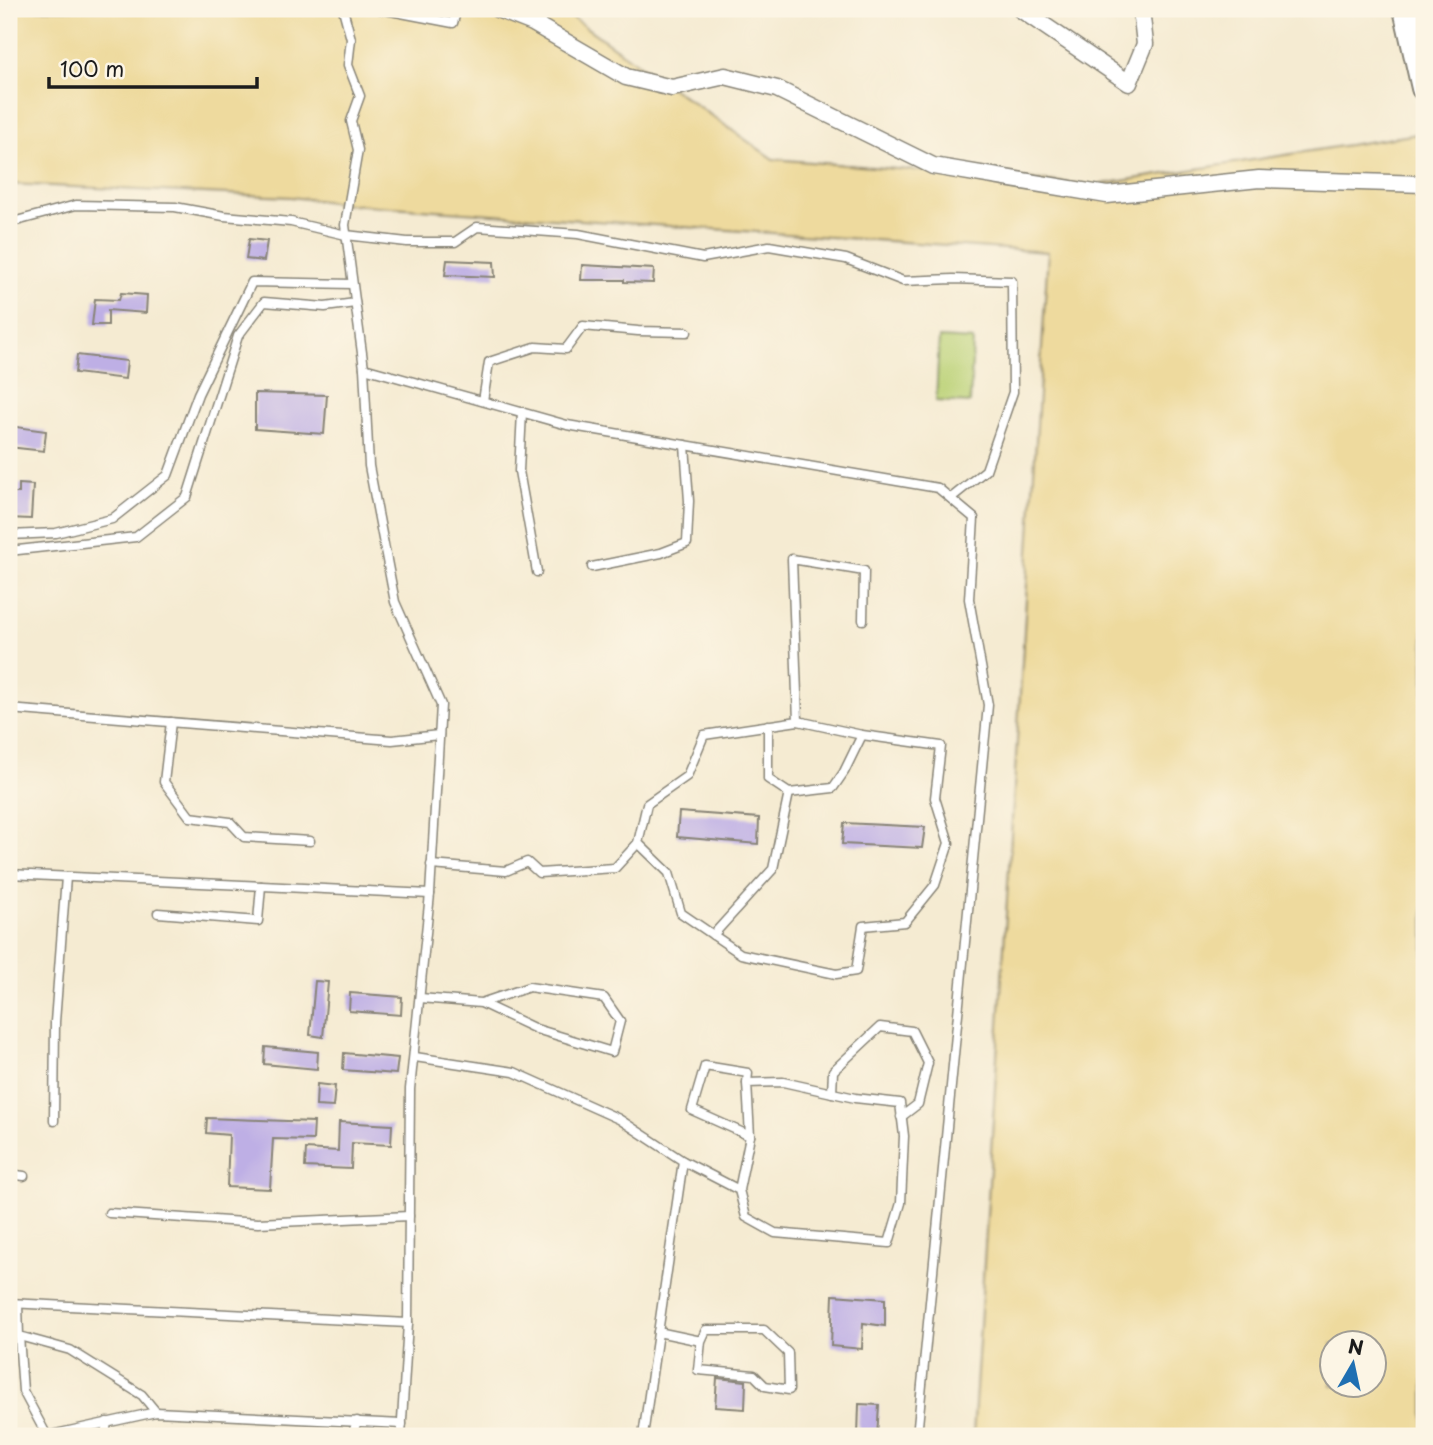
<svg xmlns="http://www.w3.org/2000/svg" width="1433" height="1445" font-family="'Playpen Sans',sans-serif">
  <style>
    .green { fill: #bbd277; stroke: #6c774a; stroke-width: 2 }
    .sand { fill: #eeda9e; stroke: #857b5d; stroke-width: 2; fill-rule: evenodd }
    .building { fill: #beafe5 }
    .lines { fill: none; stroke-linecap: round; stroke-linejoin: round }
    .service-casing { stroke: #888477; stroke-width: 11 }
    .minor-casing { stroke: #888477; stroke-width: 19 }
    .primary-casing { stroke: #888477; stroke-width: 28 }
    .service { stroke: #fff; stroke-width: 8 }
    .minor { stroke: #fff; stroke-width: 16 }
    .primary { stroke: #fff; stroke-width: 24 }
  </style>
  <rect width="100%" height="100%" fill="#fcf5e5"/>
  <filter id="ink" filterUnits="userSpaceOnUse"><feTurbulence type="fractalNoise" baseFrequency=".0143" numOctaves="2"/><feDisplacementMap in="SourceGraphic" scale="14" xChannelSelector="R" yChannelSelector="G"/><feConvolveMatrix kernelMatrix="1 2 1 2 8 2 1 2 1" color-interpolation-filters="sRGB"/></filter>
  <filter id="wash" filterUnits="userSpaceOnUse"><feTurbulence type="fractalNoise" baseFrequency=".00686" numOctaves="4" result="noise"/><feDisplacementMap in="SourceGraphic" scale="28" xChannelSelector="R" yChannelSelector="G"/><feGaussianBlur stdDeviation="1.57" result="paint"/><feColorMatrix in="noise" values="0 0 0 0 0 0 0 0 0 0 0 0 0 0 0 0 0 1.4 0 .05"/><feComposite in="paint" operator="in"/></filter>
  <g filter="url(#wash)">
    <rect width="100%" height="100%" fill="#f5ebd2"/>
    <!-- green -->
    <path class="green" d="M939,338L973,340L970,403L936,401Z"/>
    <!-- sand -->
    <path class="sand" d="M9,9H560L773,159L1096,185L1424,133V1436H973L1048,252L348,204L291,197L9,184ZM1332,1344H1374V1386H1332Z"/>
    <g id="blocks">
      <!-- building -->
      <g class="building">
        <path d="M249,239L267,241L264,261L246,259Z"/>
        <path d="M447,260L494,262L495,277L445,275Z"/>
        <path d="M582,265L654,269L653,283L624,282V280H581Z"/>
        <path d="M121,293L147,295L146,313L108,310V325H92L95,299L119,300Z"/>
        <path d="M77,355L127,361L125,379L75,373Z"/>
        <path d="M255,393L327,395L324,434L255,429Z"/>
        <path d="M9,426L46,431L44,451L9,447Z"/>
        <path d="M19,484L33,485L31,519L9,518V493H19Z"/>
        <path d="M679,812L759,818L758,844L677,837Z"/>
        <path d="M844,823L925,827L922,848L842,844Z"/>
        <path d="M315,981L328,982L323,1037L310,1035Z"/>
        <path d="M350,993L402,997L401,1015L349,1011Z"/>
        <path d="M265,1047L318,1052L317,1069L264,1064Z"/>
        <path d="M344,1053L398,1058L396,1074L343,1070Z"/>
        <path d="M317,1084L335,1086L333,1107L316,1106Z"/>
        <path d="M207,1118L314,1122L313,1140L273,1139L270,1189L227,1187L229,1135L206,1133Z"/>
        <path d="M339,1122L392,1125L391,1145L352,1143L351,1169L305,1167L306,1149L338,1151Z"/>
        <path d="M833,1295L885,1299V1326L863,1323L862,1349L831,1346Z"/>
        <path d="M717,1378L746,1381L745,1409L715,1407Z"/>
        <path d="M859,1404L879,1405L877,1436H858Z"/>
      </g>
    </g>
  </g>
  <g filter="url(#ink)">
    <use href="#blocks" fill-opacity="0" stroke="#888477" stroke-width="2"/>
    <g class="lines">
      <defs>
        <g id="service">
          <path d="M343,9L351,39L348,65L360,96L351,121L358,150L345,225L364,368L369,466L395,602L441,705L430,894L410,1089L408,1323L401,1436"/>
          <path d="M380,9L453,23L457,9"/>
          <path d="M9,223L76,205L175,207L224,216L291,222L346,235L407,242H455L477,227L578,234L703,258L769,246L846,259L903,281L953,279L1012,281L1013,392L986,470L951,498"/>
          <path d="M364,368L567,425L938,488L974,518L969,599L988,705L917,1436"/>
          <path d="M483,401L489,362L535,347L566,349L583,326L638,331L687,332"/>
          <path d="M522,412L519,471L537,572"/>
          <path d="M9,535L56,533L112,519L168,475L198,394L252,282L352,284"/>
          <path d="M9,551L136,537L187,497L238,336L264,302L325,307L355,303"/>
          <path d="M592,567L661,553L687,543L689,501L685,445"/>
          <path d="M9,709L392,740L439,735"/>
          <path d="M171,722L164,782L190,817L230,822L244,837L310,841"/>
          <path d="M768,725V779L789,793L833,788L844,772L862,735"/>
          <path d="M638,843L669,873L681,913L741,954L836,974L856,971L863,926L905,922L935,885L949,843L935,798L941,746L862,735L798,721"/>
          <path d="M431,865L506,871L527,862L539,873L615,868L638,843L647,804L687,776L704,735L798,721L792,559L864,571L863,620"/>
          <path d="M9,874L430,894"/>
          <path d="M158,913L258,921L261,886"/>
          <path d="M713,935L773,869L789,793"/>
          <path d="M420,998L481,1003L536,1029L612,1052L620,1021L604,998L529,987L481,1003"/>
          <path d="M415,1057L514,1072L619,1119L683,1161L643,1436"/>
          <path d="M747,1083L748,1073L705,1066L692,1110L750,1136"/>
          <path d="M832,1093L833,1071L880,1027L912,1031L928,1063L918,1104L901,1117"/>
          <path d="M54,1121L55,1022L66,877"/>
          <path d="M683,1161L739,1190L746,1217L775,1233L889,1243L901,1203L904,1136L900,1103L855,1098L783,1082L747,1083L750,1136L739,1190"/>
          <path d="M9,1174L24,1176"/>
          <path d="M109,1213L258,1223L409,1216"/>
          <path d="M9,1303L408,1323"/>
          <path d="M18,1304L19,1336L70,1350L142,1395L156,1412"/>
          <path d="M658,1332L701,1341L706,1330H764L788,1353L789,1390L765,1386L754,1375L698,1370L701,1341"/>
          <path d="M19,1336L23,1391L47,1436"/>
          <path d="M46,1436L156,1412L402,1424"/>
          <path d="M105,1436L107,1422"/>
          <path d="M352,1436L357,1421"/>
        </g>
        <g id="minor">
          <path d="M497,9L533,23L626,77L672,88L725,76L777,89L933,166L1107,195L1259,179L1424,184"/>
          <path d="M1020,9L1129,83L1145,44L1141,9"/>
        </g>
        <path id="primary" d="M1406,9L1424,88"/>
      </defs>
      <!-- service casing -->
      <use href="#service" class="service-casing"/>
      <!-- minor casing -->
      <use href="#minor" class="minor-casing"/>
      <!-- primary casing -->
      <use href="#primary" class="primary-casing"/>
      <!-- service -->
      <use href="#service" class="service"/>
      <!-- minor -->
      <use href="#minor" class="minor"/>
      <!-- primary -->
      <use href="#primary" class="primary"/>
    </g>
  </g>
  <!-- margin -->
  <rect width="1433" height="1445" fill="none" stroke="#fcf5e5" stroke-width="35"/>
  <!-- north arrow -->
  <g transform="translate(1353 1364) rotate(9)"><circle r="33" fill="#fcf5e5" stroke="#a29e95" stroke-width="2"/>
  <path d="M0-5L12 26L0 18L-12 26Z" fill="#1f6fb2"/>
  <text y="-10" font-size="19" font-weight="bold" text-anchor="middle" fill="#1c1c1c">N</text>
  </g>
  <!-- scale -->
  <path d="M49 77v10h208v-10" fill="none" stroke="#1c1c1c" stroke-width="3.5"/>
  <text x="60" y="77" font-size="21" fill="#1c1c1c" stroke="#fcf5e5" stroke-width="5" paint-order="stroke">100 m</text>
</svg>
